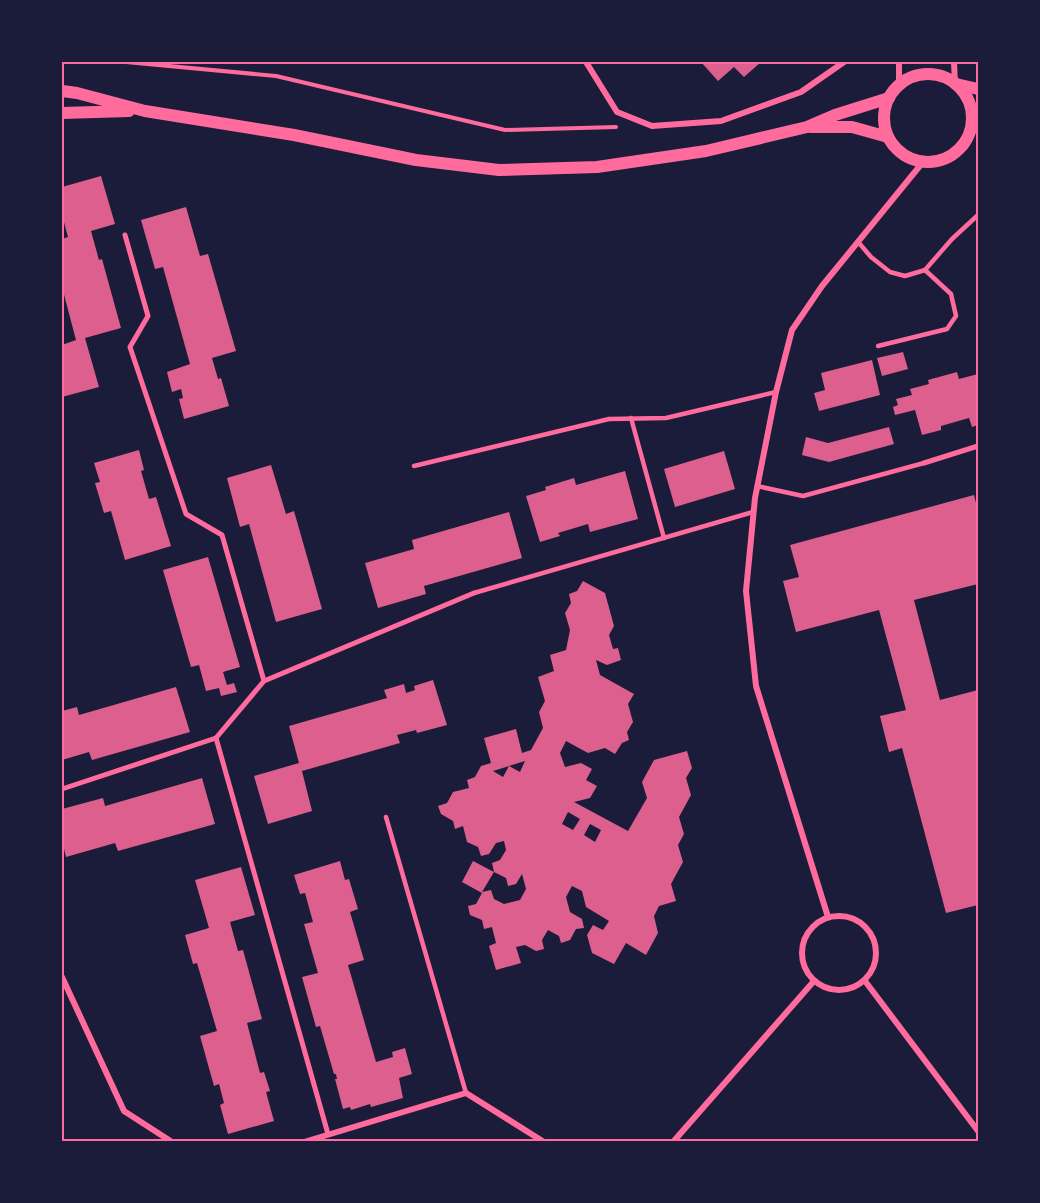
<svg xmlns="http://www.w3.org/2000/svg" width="1040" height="1203" font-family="'Source Serif 4',serif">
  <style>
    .building { fill: #dd5f8e; fill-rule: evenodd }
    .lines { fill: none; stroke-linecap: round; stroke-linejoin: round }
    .path { stroke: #ff6b9d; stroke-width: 4 }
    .service { stroke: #ff6b9d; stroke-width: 4.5 }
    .pedestrian { stroke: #ff6b9d; stroke-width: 5 }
    .minor { stroke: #ff6b9d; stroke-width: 6 }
    .secondary { stroke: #ff6b9d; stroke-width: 12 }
    .neatline { fill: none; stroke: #ff6b9d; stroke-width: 2 }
  </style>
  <rect width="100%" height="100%" fill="#1b1b3a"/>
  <!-- building -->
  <g class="building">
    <path d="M701,62H761L744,77L734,67L718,81Z"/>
    <path d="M101,176L115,224L91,231L99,260L102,259L121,328L85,338L99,387L62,397V345L76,340L62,287V239L68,237L62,215V187Z"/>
    <path d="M186,207L200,256L208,254L236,351L212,358L218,379L221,378L229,406L184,419L179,399L183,398L181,389L172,392L167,372L190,364L163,267L155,269L141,220Z"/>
    <path d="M903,352L908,369L882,376L877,358Z"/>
    <path d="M872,360L880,395L819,411L814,393L825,390L821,373Z"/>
    <path d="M957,372L959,379L978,374V425L972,427L969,418L941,426V430L922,435L915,410L895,415L893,407L898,405L896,399L912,395L910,389L929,384L928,380Z"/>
    <path d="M889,427L894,444L829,462L802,455L806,437L828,443Z"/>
    <path d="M139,450L144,470L141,471L149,499L156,497L171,546L125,560L111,511L104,513L95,483L100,482L94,463Z"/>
    <path d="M724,451L735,489L675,507L664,469Z"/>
    <path d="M271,465L286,514L294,511L322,609L276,622L249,524L240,527L227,478Z"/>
    <path d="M625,471L638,519L590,532L588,524L558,533L560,536L540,542L526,496L546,490L545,487L574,478L576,485Z"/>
    <path d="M974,495L978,511V584L914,600L940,700L978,690V905L946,913L902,748L889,752L880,716L906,710L879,610L796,632L783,581L799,577L790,545Z"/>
    <path d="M509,512L522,558L424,586L426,594L378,608L365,563L414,549L412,540Z"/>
    <path d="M208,557L240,667L223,672L227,685L234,683L237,692L221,696L219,688L206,691L199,665L191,667L163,570Z"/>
    <path d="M583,581L605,593L614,626L609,635L613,649L618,648L621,660L607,665L596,660L600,675L634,694L628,704L633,722L627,732L629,740L622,743L615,754L605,748L588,753L566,741L560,753L565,767L581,763L592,769L586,780L597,786L590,798L574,802L628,831L647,798L642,782L654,760L687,751L692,768L686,778L691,795L679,817L684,834L678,845L683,862L671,884L676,901L659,906L654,916L658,933L646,955L626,943L614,964L592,953L587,935L593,925L603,930L609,921L586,907L582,891L572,886L566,897L570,912L582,919L584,928L576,929L570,940L561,943L559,936L548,930L542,940L544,949L536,951L525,945L516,947L521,963L496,970L489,946L496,943L492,927L484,929L482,920L470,915L468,906L476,904L482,893L462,882L473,861L494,872L482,892L491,890L494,899L504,904L520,900L526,889L522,874L516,884L508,886L506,878L494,872L492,863L500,860L506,850L504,841L496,843L489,854L481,856L478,847L467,842L463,826L455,829L453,821L441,814L438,806L447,803L453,792L469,788L467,780L475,777L481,766L491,763L484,738L516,729L522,753L531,750L543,728L539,712L545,701L538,677L554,671L550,655L566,650L570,630L565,613L571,603L569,594L577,591ZM525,761L520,772L509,766L503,777L493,771ZM568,812L580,819L573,830L562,824ZM590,824L601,830L595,842L584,835Z"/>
    <path d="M433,680L447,725L417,733L416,730L397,735L400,743L302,771L312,811L268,824L254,776L299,763L289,726L387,698L384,690L404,684L406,693L415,690L414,686Z"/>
    <path d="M176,687L190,732L92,760L89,752L62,760V711L77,707L79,715Z"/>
    <path d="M202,778L215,824L118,851L115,843L66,857L62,841V809L103,798L105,806Z"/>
    <path d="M340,861L345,880L349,879L358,909L350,912L364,960L348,965L376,1062L393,1057L392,1052L405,1048L412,1074L399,1078L403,1098L371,1107L370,1104L351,1110L350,1107L343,1109L335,1079H337L336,1074H334L320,1026L316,1027L302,977L318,973L304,924L313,922L305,893L300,894L294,875Z"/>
    <path d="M241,867L255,915L230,922L238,951L243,950L262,1019L247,1023L260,1073L264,1072L270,1091L266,1092L274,1121L228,1134L220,1105L224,1103L219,1084L214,1086L200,1036L217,1031L197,963L193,964L185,935L209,928L195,880Z"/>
  </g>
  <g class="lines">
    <!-- path -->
    <path class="path" d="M126,62L276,76L505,130L616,127"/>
    <!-- service -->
    <g class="service">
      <path d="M859,243L871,257L890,272L905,276L925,270L952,239L978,215"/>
      <path d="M878,346L947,329L956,316L951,294L925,270"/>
      <path d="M631,418L664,538"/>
      <path d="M414,466L609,419L666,418L776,392"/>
      <path d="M757,486L803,496L924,463"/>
      <path d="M474,593L753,512"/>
      <path d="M386,817L466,1093"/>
    </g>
    <!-- pedestrian -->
    <g class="pedestrian">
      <path d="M125,235L148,316L130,347L186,514L222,535L264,681"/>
      <path d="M924,463L978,446"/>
      <path d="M216,738L328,1134"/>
      <path d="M216,738L264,681L474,593"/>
      <path d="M62,789L216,738"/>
    </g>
    <!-- minor -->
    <g class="minor">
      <path d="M586,62L617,112L652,126L721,121L801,92L844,62"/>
      <path d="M899,62V84"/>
      <path d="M954,62L955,84"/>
      <circle cx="839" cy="953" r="37"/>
      <path d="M828,917L756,686L746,591L755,498L776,392L792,330L822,286L923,162"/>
      <path d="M62,977L124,1111L172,1142"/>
      <path d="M865,981L978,1131"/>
      <path d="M304,1142L466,1093L544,1142"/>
      <path d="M673,1142L814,981"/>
    </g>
    <!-- secondary -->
    <g class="secondary">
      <circle cx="928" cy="118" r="44"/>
      <path d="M956,84L978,89"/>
      <path d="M62,91L77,93L145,111L294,135L416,160L499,170L597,167L706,151L807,127L835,115L889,98"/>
      <path d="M62,113L129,111"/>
      <path d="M811,127H852L888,137"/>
    </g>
  </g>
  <!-- border -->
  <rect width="1040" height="1203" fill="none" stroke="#1b1b3a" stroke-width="126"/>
  <rect x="63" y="63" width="914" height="1077" class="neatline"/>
</svg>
